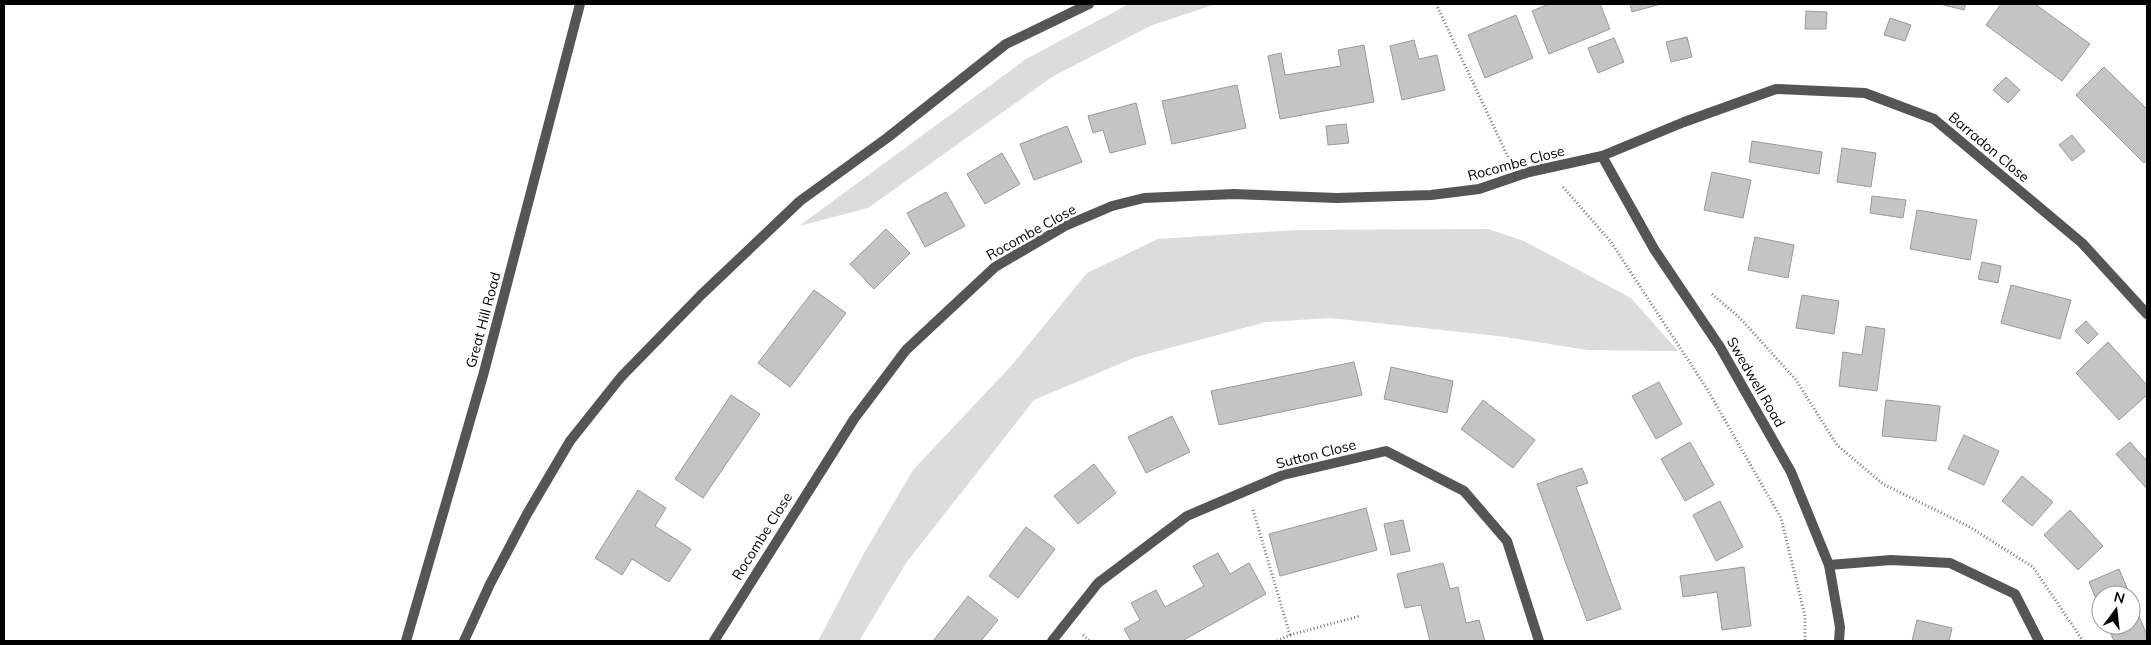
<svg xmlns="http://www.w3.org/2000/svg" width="2151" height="645" font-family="Mulish,sans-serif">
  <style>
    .green { fill: #dcdcdc }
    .building { fill: #c4c4c4; stroke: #999 }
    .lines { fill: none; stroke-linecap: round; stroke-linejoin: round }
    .path { stroke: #777; stroke-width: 3; stroke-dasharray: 1 2.5; stroke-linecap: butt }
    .minor { stroke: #555; stroke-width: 10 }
    .tertiary { stroke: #555; stroke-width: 10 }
    .labels { text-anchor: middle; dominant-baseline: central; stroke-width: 5; stroke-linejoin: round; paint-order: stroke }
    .street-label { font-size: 14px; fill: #000; stroke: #fff }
  </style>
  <rect width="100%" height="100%" fill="#fff"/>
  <!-- green -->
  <g class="green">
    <path d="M1129,4H1216L1150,26L1052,77L868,208L799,226L1026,59Z"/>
    <path d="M1488,229L1524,241L1631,298L1678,351L1588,350L1498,336L1330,318L1266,322L1136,357L1034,400L906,563L859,641H818L863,555L913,470L1011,366L1087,273L1158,239L1297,230Z"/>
  </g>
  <!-- building -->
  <g class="building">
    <path d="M1549,4H1600L1610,29L1549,54L1532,11Z"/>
    <path d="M1630,4H1661L1632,12Z"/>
    <path d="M1940,4H1966L1964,10Z"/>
    <path d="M2001,4H2035L2090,44L2062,81L1986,25Z"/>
    <path d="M1806,11L1827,12L1826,29H1805Z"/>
    <path d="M1516,15L1533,58L1485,78L1468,35Z"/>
    <path d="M1890,18L1911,25L1905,41L1884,35Z"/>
    <path d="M1687,37L1692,57L1671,62L1666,42Z"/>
    <path d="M1614,38L1624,62L1598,73L1588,48Z"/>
    <path d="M1414,40L1419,59L1437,55L1445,90L1402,100L1390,46Z"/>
    <path d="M1364,45L1374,102L1280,119L1268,56L1281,53L1285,75L1341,66L1338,50Z"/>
    <path d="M2104,67L2147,109V160L2144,163L2076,95Z"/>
    <path d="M2006,77L2020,90L2008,103L1993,90Z"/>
    <path d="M1237,85L1246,128L1172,144L1162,101Z"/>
    <path d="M1136,103L1146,144L1110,153L1103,130L1093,133L1088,116Z"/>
    <path d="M1346,124L1349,143L1328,145L1326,126Z"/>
    <path d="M1067,126L1082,162L1034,180L1020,144Z"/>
    <path d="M2072,135L2085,151L2072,161L2059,145Z"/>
    <path d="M1752,141L1822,152L1819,174L1749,162Z"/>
    <path d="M1842,148L1876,153L1871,187L1837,182Z"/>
    <path d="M1002,153L1020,184L985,204L967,174Z"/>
    <path d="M1712,172L1751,180L1743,218L1704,210Z"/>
    <path d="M946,192L965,226L925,247L907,213Z"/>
    <path d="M1872,196L1906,200L1903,218L1870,213Z"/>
    <path d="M1917,210L1977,220L1970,260L1910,249Z"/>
    <path d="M886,229L910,253L874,289L850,264Z"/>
    <path d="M1755,237L1794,245L1788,278L1748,270Z"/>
    <path d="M1982,262L2001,266L1998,283L1978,279Z"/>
    <path d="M2011,285L2071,300L2060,339L2001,323Z"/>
    <path d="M814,290L846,313L790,387L758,363Z"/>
    <path d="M1802,295L1839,301L1834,334L1796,328Z"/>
    <path d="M2086,321L2098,334L2088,344L2075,331Z"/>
    <path d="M1866,326L1885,329L1877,391L1839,386L1843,352L1862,355Z"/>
    <path d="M2108,342L2147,385V395L2119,420L2076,373Z"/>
    <path d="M1354,362L1362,395L1219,425L1211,391Z"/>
    <path d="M1391,367L1453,381L1447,413L1384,399Z"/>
    <path d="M1659,382L1682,424L1656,439L1632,396Z"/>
    <path d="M731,395L760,414L703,498L675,479Z"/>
    <path d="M1483,400L1535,440L1513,468L1461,429Z"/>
    <path d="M1886,400L1940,406L1936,441L1882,436Z"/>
    <path d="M1172,416L1190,452L1146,473L1128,437Z"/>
    <path d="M1964,435L1999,451L1984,485L1948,469Z"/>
    <path d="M1690,442L1714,485L1685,501L1661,459Z"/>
    <path d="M2130,442L2147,461V489L2116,454Z"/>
    <path d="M1094,464L1116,493L1078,524L1054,496Z"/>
    <path d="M1582,468L1588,483L1576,487L1621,609L1587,621L1537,484Z"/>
    <path d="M2022,476L2053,502L2032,526L2002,501Z"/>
    <path d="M638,490L666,508L655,526L691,549L669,582L632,559L622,575L595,558Z"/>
    <path d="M1720,501L1743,547L1716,561L1693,515Z"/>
    <path d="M1366,508L1377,550L1280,576L1269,534Z"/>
    <path d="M2070,510L2103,546L2078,570L2044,535Z"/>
    <path d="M1403,520L1410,551L1391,555L1384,524Z"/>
    <path d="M1026,527L1055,549L1018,598L989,576Z"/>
    <path d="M1218,553L1230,574L1249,563L1266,594L1182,641H1131L1124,629L1140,620L1131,603L1156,590L1165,607L1204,586L1193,566Z"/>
    <path d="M1443,563L1450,589L1458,587L1466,623L1479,620L1485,641H1430L1421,605L1405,608L1397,574Z"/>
    <path d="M1744,567L1751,626L1722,630L1717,592L1683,597L1680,576Z"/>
    <path d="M2119,569L2130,595H2101V611L2089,582Z"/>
    <path d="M968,596L998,620L981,641H933Z"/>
    <path d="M2131,597L2147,635V641H2114L2107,625H2131Z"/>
    <path d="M1917,620L1952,628L1949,641H1912Z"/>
  </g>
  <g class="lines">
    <!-- path -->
    <g class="path">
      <path d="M1436,4L1508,157"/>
      <path d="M1563,187L1611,242L1707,389L1781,518L1805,616V641"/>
      <path d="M1712,294L1740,318L1796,380L1837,445L1883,484L1968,526L2033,567L2083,641"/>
      <path d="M1253,510L1290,635L1277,641"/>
      <path d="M1083,635L1090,641"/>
      <path d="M1290,635L1360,616"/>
    </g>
    <!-- minor -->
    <g class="minor">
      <path d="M1602,156L1654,249L1720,347L1791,472L1829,565L1840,627L1839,641"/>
      <path d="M1829,565L1891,560L1950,563L2015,594L2039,641"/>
      <path d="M464,641L490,584L527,514L570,441L621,377L701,295L800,201L887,138L1006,44L1089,4"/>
      <path d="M714,641L854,419L906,350L995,267L1065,226L1112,206L1144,198L1234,194L1337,198L1431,195L1479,189L1529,172L1602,156L1684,122L1776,89L1865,93L1934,119L2082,243L2147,314"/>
      <path d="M1052,641L1098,583L1187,516L1283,475L1386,451L1464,491L1507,541L1539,641"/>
    </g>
    <!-- tertiary -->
    <path class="tertiary" d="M406,641L484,372L580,4"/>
  </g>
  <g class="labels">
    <!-- street labels -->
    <g class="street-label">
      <text transform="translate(1989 147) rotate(40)">Barradon Close</text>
      <text transform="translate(1516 163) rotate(-15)">Rocombe Close</text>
      <text transform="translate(1031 232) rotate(-29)">Rocombe Close</text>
      <text transform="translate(483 320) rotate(-75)">Great Hill Road</text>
      <text transform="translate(1756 382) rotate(60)">Swedwell Road</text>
      <text transform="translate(1316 454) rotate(-14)">Sutton Close</text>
      <text transform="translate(762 536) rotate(-58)">Rocombe Close</text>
    </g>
  </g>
  <!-- border -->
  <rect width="2151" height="645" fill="none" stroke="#000000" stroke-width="10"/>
  <!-- north arrow -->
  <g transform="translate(2116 610) rotate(15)"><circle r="24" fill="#ffffff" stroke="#999999"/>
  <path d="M0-4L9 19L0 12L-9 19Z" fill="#000000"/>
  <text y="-8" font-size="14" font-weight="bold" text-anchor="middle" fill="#000000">N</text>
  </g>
</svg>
